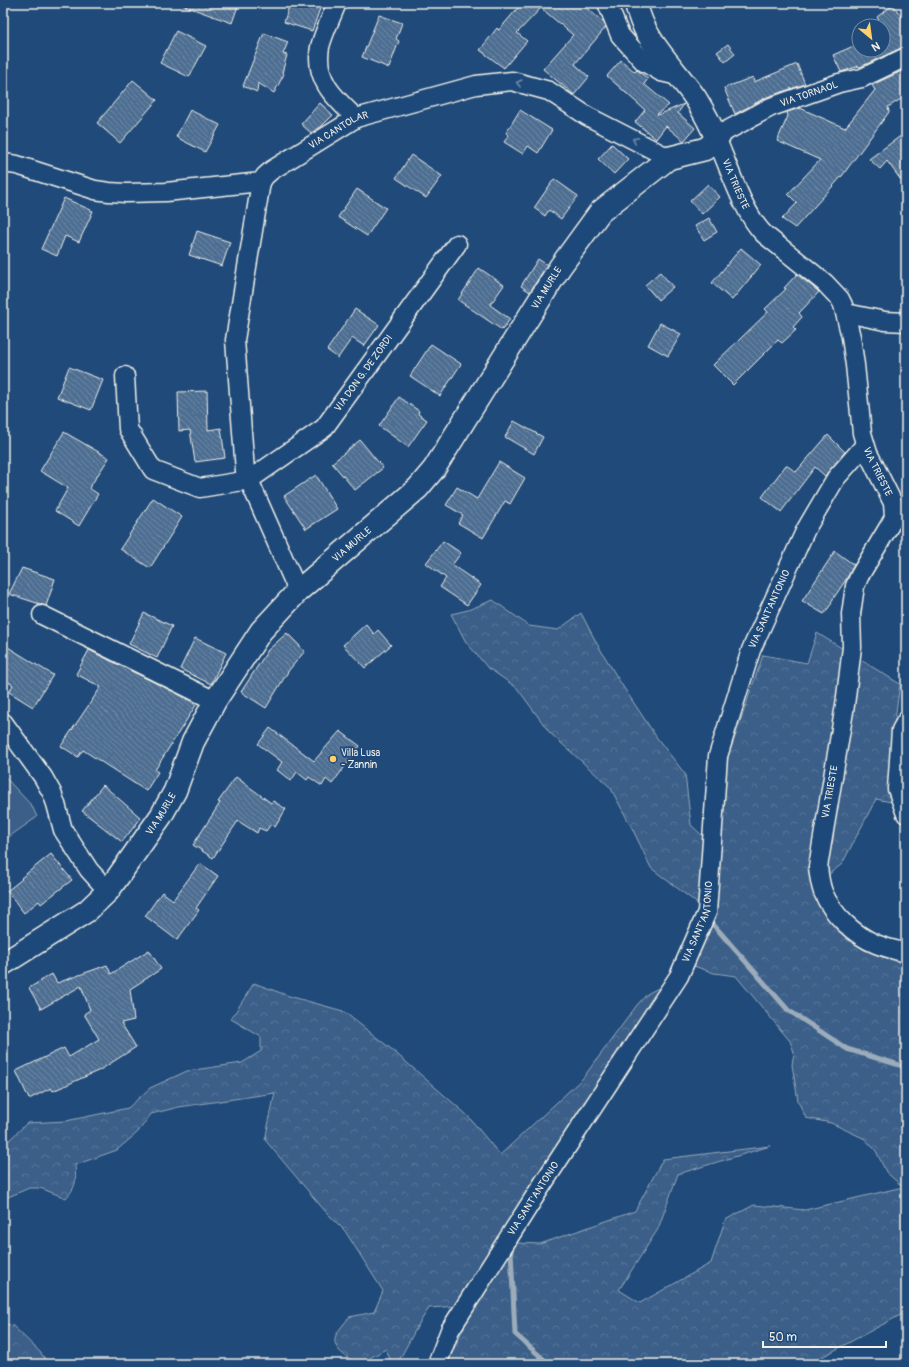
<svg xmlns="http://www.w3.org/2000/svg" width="909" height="1367" font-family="Pangolin,sans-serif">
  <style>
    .forest { fill: url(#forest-crowns); stroke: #97a8b8 }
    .park { fill: #3a5f88; stroke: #97a8b8 }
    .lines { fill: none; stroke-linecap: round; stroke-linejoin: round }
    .stream { stroke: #9cacbb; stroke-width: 5 }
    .building { fill: url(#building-back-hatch); stroke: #f4f1e8 }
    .minor-casing { stroke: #f4f1e8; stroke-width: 21 }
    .major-casing { stroke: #f4f1e8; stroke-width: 25 }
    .minor { stroke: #1f4a7a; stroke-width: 18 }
    .major { stroke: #1f4a7a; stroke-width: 22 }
    .oneway { stroke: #748da6 }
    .poi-dot { fill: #ffd166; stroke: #1f4a7a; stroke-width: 1.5 }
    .labels { text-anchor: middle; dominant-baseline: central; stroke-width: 3.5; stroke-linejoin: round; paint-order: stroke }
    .street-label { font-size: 10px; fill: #f4f1e8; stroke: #1f4a7a }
    .poi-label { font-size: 10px; fill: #f4f1e8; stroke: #1f4a7a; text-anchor: start }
  </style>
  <defs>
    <pattern id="forest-crowns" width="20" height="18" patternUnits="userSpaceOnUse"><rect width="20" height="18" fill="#3a5f88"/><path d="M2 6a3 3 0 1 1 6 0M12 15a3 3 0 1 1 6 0" fill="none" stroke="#577699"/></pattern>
    <pattern id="building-back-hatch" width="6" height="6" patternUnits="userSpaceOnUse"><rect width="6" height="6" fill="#4d6e92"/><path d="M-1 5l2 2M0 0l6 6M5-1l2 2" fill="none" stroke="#708aa6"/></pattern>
  </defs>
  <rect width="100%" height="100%" fill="#1f4a7a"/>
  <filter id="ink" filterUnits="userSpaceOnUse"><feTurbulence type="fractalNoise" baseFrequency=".025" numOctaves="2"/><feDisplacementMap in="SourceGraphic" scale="8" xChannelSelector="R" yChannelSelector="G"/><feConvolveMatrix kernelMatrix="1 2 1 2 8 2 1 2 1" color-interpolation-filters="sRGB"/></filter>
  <g filter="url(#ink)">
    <!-- forest -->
    <g class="forest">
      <path d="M493,600L529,626L558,630L581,613L596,642L620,682L657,738L685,774L691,825L707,840L702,907L651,868L632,828L610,787L550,733L517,688L487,667L466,642L451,614L468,610Z"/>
      <path d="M817,633L900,684L891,747L906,755V805L876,799L842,864L818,883L838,929L863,949L906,965V1312L809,1364H447L467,1320L516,1243L540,1244L635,1211L663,1159L770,1146L678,1174L658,1229L619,1290L640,1303L711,1263L725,1220L754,1205L805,1210L903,1187L886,1172L876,1151L865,1139L831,1123L806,1118L798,1101L792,1065L794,1052L790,1041L736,976L714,973L691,965L718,842L728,757L763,655L807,663Z"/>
      <path d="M254,983L289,996L343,1011L390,1048L467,1115L500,1155L583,1078L637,1005L647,994L664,985L479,1266L458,1306L429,1308L417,1327L397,1364H392L386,1349L359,1364C349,1359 330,1349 336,1335C339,1329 345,1323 349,1317L374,1312L383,1291L345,1231L325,1211L265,1140L275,1093L179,1107L151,1114L138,1132L117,1150L75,1165C76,1181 77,1186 66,1198L40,1188H29L6,1198L3,1201V1146L27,1123L66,1121L128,1108L150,1088L187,1071L242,1063L261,1051V1037L231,1019Z"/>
      <path d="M3,1323L13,1326L40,1352L49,1364H3Z"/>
    </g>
    <!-- park -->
    <path class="park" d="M3,775L32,806L37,817L3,841Z"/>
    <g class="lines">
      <!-- stream -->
      <g class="stream">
        <path d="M711,922L788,1010L847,1049L906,1067"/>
        <path d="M511,1250L515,1334L549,1364"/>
      </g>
    </g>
    <!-- building -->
    <g class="building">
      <path d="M182,3H239L232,23L182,5Z"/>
      <path d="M290,3H322L312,31L284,22Z"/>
      <path d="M522,3H581L603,22L606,27L575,64L589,77L574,95L543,69L573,35L541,8L517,33L527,41L504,68L480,50L497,28L499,30Z"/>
      <path d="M893,5L906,22V47L901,48L860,67L859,66L841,72L833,55L856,45L854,41L859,38V50H883V26H877L881,24L877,17Z"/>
      <path d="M379,15L402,23L396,39L399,41L389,68L362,57Z"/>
      <path d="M176,31L206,46L189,77L160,63Z"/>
      <path d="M264,33L288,42L283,54L287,55L282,73L284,74L274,93L258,83L257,92L243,86Z"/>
      <path d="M728,44L735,54L725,62L717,52Z"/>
      <path d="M621,60L635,72L637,70L648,79L644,84L669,105L657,114L658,115L684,104L678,113L695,128L684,141L666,126L656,139L635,122L645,110L607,76Z"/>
      <path d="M797,64L805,84L767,97L735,114L724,88L753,77L754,82Z"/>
      <path d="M906,69V96L888,107L889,112L842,176L795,228L782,219L797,203L788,194L820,160L777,141L788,116L787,112L800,108L845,128L875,90L872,85Z"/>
      <path d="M133,80L157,100L120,143L97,123Z"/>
      <path d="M320,103L333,115L322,126L311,133L301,124Z"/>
      <path d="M190,110L220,125L205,152L176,137Z"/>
      <path d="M520,110L552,130L538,153L528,146L523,154L504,142L509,135L506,133Z"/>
      <path d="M906,132V187L887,161L880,169L869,159Z"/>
      <path d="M612,144L628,159L614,174L598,159Z"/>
      <path d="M411,155L442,176L426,198L396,178Z"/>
      <path d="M554,179L578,196L561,219L549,210L545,216L534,208Z"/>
      <path d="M708,184L720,197L702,214L690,201Z"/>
      <path d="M357,189L386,208L367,236L338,217Z"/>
      <path d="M64,198L93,211L79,242L65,236L57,256L41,249Z"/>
      <path d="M709,218L717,232L704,240L695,226Z"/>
      <path d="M197,231L230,242L222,266L189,255Z"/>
      <path d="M741,248L761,265L732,300L712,283Z"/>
      <path d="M538,259L547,265L530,292L521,286Z"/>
      <path d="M479,268L504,285L490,305L510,319L502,330L458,300Z"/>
      <path d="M660,272L673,287L658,300L645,285Z"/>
      <path d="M797,274L819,292L799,313L802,317L793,327L796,330L782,343L778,340L733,385L713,365L768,312L765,309L786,289L784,288Z"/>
      <path d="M355,309L379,325L364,346L352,338L338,358L327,350Z"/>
      <path d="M660,323L681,334L668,356L648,345Z"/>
      <path d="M431,344L461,364L440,396L410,376Z"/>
      <path d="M69,367L103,380L91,410L57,397Z"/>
      <path d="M207,391L208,430L221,428L225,458L195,462L190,430L179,431L178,392Z"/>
      <path d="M399,397L419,411L418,414L427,420L408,447L379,426Z"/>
      <path d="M514,421L543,437L534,454L505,437Z"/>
      <path d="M64,432L109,458L89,488L98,494L79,526L55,511L68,488L40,471Z"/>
      <path d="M828,435L845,452L825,476L815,467L781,512L762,497L786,465L796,472Z"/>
      <path d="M360,440L383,468L355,490L332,463Z"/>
      <path d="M499,462L525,478L510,504L505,501L483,538L458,523L463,515L446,505L457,487L477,499Z"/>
      <path d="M316,475L337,509L306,529L284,496Z"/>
      <path d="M153,498L182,517L150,568L120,549Z"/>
      <path d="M443,541L461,553L452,565L481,585L467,605L440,587L446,578L426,563Z"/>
      <path d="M835,551L854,565L847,578L831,602L832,603L824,614L802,601Z"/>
      <path d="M22,568L55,579L46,606L9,594Z"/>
      <path d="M144,613L172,626L157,658L129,644Z"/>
      <path d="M366,624L374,634L378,630L391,645L365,668L343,645Z"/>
      <path d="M287,633L305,651L289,670L266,708L241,692L268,650Z"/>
      <path d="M195,638L226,653L211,684L180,669Z"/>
      <path d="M3,644L53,675L33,707L9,692L13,685L3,679Z"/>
      <path d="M89,650L182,696L196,705L155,770L158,772L146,791L83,750L78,757L61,746L101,687L76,674Z"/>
      <path d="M270,728L314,761L340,731L360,746L332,784L326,779L322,786L309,777L307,780L297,772L291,781L277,770L282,762L258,744Z"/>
      <path d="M236,777L271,803L273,801L286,809L275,827L271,824L266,831L259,828L257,833L238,821L213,858L193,845L220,803L218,802Z"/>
      <path d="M103,785L141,818L122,842L82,811Z"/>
      <path d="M51,854L72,880L41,904L39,901L24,913L7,891L22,879L21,878Z"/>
      <path d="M200,863L218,876L196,908L199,910L177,940L145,916L162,892L173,900Z"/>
      <path d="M149,950L161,969L130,989L134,1020L121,1023L136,1047L100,1070L53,1091L51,1088L29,1099L16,1071L64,1048L69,1057L99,1039L84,1014L90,1010L81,986L41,1009L29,988L52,974L57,983L107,965L111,974Z"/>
    </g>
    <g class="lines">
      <defs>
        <g id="minor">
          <path d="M337,3C332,16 323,34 320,47C314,80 335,98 356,118"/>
          <path d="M607,3L620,35L644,62L661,72L678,76"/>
          <path id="s1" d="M906,57L862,78L839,83L771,107L726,131L717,140C729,167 743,213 764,234L825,283L840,299L843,305L851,337L855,365L862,433L868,453L893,503L894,517L891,523L860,575L855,586L851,614L852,647L845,705L818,867C819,876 820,884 823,892C832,914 854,935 876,944C886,948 896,950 906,953"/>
          <path id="s2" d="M3,163L17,165L95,190L109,192L126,193L166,192L261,182L265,176L272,170L356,118L476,85L512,81L549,91L587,116L669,158"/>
          <path d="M261,182L235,340L245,471L298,591"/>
          <path d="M846,313L885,321L906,322"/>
          <path id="s3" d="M125,376L128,429L153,470L200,488L249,480L324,428L457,244"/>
          <path d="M42,615L215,701"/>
          <path d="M906,721L901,730L897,789L906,814"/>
          <path d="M3,722L43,777L52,793L56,804L63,830L89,870L108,891"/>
          <path id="s4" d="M437,1364L450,1330L544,1182L679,976L707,912L718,756L751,650L806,529L836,478L865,445"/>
        </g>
        <g id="major">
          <path id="s5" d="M3,964L87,911L108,891L161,816L175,791L193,742L215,701L261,631L298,591L418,488L434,469L560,267L600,212L669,158L705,149L717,140C711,125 704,112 696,99C675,68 643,41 636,3"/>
        </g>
      </defs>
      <!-- minor casing -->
      <use href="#minor" class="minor-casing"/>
      <!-- major casing -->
      <use href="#major" class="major-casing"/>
      <!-- minor -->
      <use href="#minor" class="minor"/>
      <!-- major -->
      <use href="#major" class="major"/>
    </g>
    <!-- one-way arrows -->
    <defs><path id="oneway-chevron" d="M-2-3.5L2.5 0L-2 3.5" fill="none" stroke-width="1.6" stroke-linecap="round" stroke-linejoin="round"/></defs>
    <g class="oneway">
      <use href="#oneway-chevron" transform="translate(519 83) rotate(-166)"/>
      <use href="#oneway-chevron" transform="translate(635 140) rotate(-153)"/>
    </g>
  </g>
  <!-- markers -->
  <circle class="poi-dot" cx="333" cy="759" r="4"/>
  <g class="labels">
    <!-- street labels -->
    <g class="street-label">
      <text transform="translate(809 94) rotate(-19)">VIA TORNAOL</text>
      <text stroke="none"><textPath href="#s2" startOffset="357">VIA CANTOLAR</textPath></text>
      <text stroke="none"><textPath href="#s1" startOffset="256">VIA TRIESTE</textPath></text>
      <text stroke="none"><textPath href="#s5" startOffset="882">VIA MURLE</textPath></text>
      <text stroke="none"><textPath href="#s3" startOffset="360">VIA DON G. DE ZORDI</textPath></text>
      <text stroke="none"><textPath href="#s1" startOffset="592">VIA TRIESTE</textPath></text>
      <text stroke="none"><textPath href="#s5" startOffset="557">VIA MURLE</textPath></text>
      <text stroke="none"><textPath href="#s4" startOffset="840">VIA SANT'ANTONIO</textPath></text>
      <text transform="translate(830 792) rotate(-80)">VIA TRIESTE</text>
      <text stroke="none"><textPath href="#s5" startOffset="222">VIA MURLE</textPath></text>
      <text stroke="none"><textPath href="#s4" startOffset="516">VIA SANT'ANTONIO</textPath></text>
      <text stroke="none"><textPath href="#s4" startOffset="192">VIA SANT'ANTONIO</textPath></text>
    </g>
    <!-- poi labels -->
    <g class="poi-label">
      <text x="341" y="753">Villa Lusa<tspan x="341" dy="12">- Zannin</tspan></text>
    </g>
  </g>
  <!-- margin -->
  <rect width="909" height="1367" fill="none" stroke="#1f4a7a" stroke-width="16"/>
  <rect x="8" y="8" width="893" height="1351" fill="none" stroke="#f4f1e8" stroke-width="1.5" filter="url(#ink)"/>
  <!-- north arrow -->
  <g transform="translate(871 38) rotate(151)"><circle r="19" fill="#1f4a7a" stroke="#748da6"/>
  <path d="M0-3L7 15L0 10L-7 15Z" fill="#ffd166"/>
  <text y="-6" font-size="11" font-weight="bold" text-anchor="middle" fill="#f4f1e8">N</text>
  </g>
  <!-- scale -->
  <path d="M763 1341v6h123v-6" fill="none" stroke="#f4f1e8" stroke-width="2"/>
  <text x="769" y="1341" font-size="12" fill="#f4f1e8" stroke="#1f4a7a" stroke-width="3" paint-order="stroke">50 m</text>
</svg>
